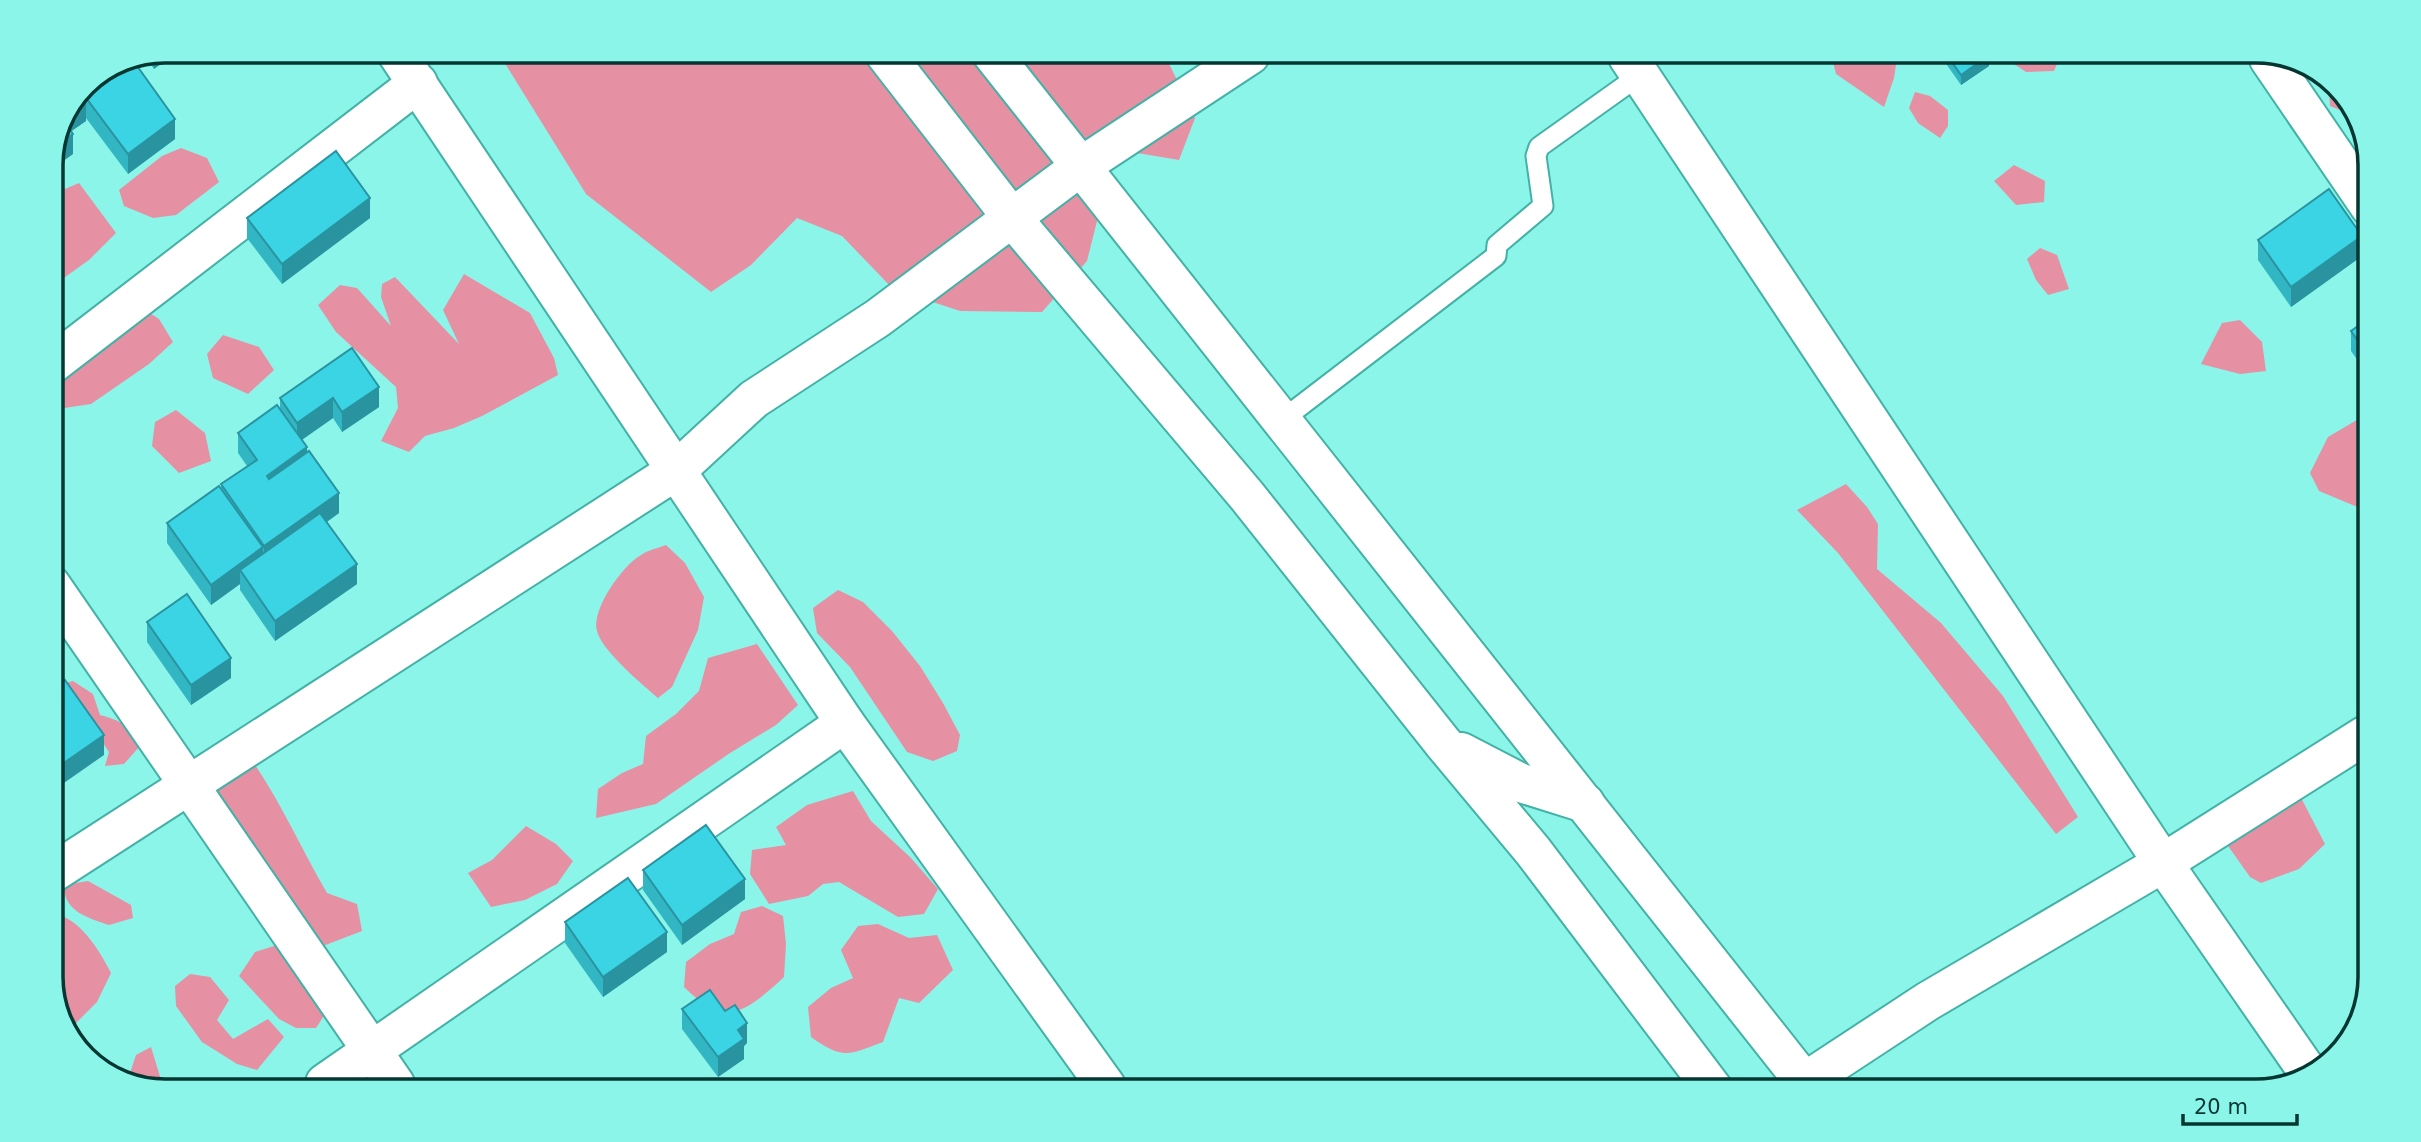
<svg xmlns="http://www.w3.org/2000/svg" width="2421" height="1142" font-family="'DejaVu Sans',sans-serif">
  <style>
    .green { fill: #e690a3 }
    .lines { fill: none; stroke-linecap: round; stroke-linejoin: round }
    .lane-casing { stroke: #43b1a6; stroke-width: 23 }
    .street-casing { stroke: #43b1a6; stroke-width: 42 }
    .lane { stroke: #fff; stroke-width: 19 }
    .street { stroke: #fff; stroke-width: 38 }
    .wall { fill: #32b6c4 }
    .shaded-wall { fill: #2994a0 }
    .building { fill: #3ad4e4; stroke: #2994a0; stroke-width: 2 }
    .rim { fill: none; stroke: #053732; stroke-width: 3.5 }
  </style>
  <rect width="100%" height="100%" fill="#8cf5e9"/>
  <!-- green -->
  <g class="green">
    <path d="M492,52L1165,55L1195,118L1179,160L1089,145L1106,185L1087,261L1042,312L960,311L893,289L842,236L797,218L751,265L711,292L586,194L506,65Z"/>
    <path d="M1832,58H1897L1894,78L1884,107L1836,74Z"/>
    <path d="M2005,58L2059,59L2054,71L2026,72Z"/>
    <path d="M2332,86L2351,101L2352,106L2340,110L2330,106L2329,89Z"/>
    <path d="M1915,92L1930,96L1948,110V126L1940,138L1918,123L1909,108Z"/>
    <path d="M181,148L207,158L219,182L176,215L153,218L124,206L119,190L162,156Z"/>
    <path d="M2014,165L2045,181L2044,202L2016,205L1994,181Z"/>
    <path d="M79,183L116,233L89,260L51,287V195Z"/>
    <path d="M2040,248L2057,255L2069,289L2048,295L2036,280L2027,259Z"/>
    <path d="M464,274L530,313L554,358L558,375L482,416L454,428L425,436L409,452L381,441L398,408L396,387L336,332L318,305L340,285L357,288L391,326L381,297L382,284L395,277L459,344L443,310Z"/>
    <path d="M145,310L159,319L173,342L149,364L91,404L58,409L51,401V371Z"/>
    <path d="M2240,320L2262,342L2266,371L2240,374L2201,364L2222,323Z"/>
    <path d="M223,335L259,347L274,370L248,394L213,378L207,354Z"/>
    <path d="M176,410L205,433L211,461L179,473L152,446L155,422Z"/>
    <path d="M2367,414V508L2355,506L2319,491L2310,473L2328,437Z"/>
    <path d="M1846,484L1867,507L1878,524L1877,569L1941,623L2003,696L2078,817L2056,834L1838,553L1797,510Z"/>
    <path d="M666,545L685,563L704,597L698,630L672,687L658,698C642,684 602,651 597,631C591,609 623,565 641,555C648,550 658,548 666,545Z"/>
    <path d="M838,590L863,602L892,631L920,666L943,703L960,735L957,751L933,761L907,752L850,667L817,633L813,608Z"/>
    <path d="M757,644L798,705L776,725L730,753L656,804L596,818L598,789L622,773L643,764L646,736L676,714L699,691L708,658Z"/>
    <path d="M73,681L93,694L100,715C122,721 129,725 140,746L124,764L105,766L109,752L97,734L51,701V687Z"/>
    <path d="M217,742L241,745C276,791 298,843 327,893L357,904L362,931L323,946L215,811L202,761Z"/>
    <path d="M2261,779L2298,792L2325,844L2299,869L2261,883L2250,877L2209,819L2215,806Z"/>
    <path d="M853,791L871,821L910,857L938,889L924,914L898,917L839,882L823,884L808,896L769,904L750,874L752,850L786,845L776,827L807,805Z"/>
    <path d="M526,826L556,844L573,861L557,884L525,900L491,907L468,873L492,860Z"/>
    <path d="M88,881L131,905L133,918L109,925C88,918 63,911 64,885Z"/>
    <path d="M762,906L783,916L786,944L784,977C746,1012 726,1029 684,987L686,962L710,944L734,934L741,912Z"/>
    <path d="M51,913C79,916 99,950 111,973L97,1002L73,1026L62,1013L59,1006L56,976L51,975Z"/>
    <path d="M878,924L909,938L937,935L953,970L919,1003L899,998L883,1042C848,1055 843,1060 811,1037L808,1007L831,988L853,978L841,950L858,926Z"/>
    <path d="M277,945L329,1008L316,1028H296L279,1019L239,976L255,952Z"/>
    <path d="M190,974L210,977L229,1000L217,1020L233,1039L268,1019L284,1037L257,1070L237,1064L202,1042L176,1006L175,986Z"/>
    <path d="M151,1047L162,1083L127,1082L136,1055Z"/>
  </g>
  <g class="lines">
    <defs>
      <path id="lane" d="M1282,420L1496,256L1497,245L1543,206L1536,156L1539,147L1640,75"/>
      <g id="street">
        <path d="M396,52L845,723L1106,1086"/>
        <path d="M885,54L1013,219L1247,496L1443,743L1533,851L1713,1089"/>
        <path d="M992,54L1810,1089"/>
        <path d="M1628,57L2163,863L2310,1075"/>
        <path d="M2269,59L2370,207"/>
        <path d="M51,365L418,83"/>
        <path d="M51,585L395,1084"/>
        <path d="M1461,752L1521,783L1585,803"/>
        <path d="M51,874L677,470L754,399L878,318L1080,167L1250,55"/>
        <path d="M325,1083L845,723"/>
        <path d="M1794,1089L1928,1001L2163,863L2364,736"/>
      </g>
    </defs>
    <!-- lane casing -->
    <use href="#lane" class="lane-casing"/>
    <!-- street casing -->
    <use href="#street" class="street-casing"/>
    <!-- lane -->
    <use href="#lane" class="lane"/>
    <!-- street -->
    <use href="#street" class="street"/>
  </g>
  <!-- wall -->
  <g class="wall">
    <path d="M165,51L154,69L146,58Z"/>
    <path d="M1942,58H1989V66L1961,85Z"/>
    <path d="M84,84L175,139L128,174L86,118V121L71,131L73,154L51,158Z"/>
    <path d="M247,218H370L282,284L247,238Z"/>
    <path d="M2258,240L2362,256L2291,307L2258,260Z"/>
    <path d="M2368,319V375L2351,351V331Z"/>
    <path d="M352,348L379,407L342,432L333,418L302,440L339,513L327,522L357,584L275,641L240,590V584L211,605L167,543V523L221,490V484L247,466L238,453V433L280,409V398Z"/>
    <path d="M147,622L231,678L191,705L147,642Z"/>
    <path d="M643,870L745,899L682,945L643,890Z"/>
    <path d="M565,922L667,952L603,997L565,943Z"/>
    <path d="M682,1009L747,1043L744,1046V1059L718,1077L682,1029Z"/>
  </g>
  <!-- shaded-wall -->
  <g class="shaded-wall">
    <path d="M165,51H179L154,69V55Z"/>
    <path d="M1985,58H1989V66L1961,85V75Z"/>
    <path d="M86,101V121L63,137V130L72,111Z"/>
    <path d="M175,119V139L128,174V154Z"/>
    <path d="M73,134V154L51,170V158L56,146Z"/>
    <path d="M370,198V218L282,284V264Z"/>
    <path d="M2362,236V256L2291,307V287Z"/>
    <path d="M379,387V407L342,432V412Z"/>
    <path d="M333,398V418L297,443V423Z"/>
    <path d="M307,447V467L267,496V476Z"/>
    <path d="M339,493V513L264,566V546Z"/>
    <path d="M263,547V567L240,570V584L211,605V585Z"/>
    <path d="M357,564V584L275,641V621Z"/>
    <path d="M231,658V678L191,705V685Z"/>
    <path d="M104,735V755L51,792V772Z"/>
    <path d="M745,879V899L682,945V925Z"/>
    <path d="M667,932V952L603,997V977Z"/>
    <path d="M747,1023V1043L744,1046V1059L718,1077V1057L738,1030Z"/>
  </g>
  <!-- building -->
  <g class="building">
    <path d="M1949,58H1985L1961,75Z"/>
    <path d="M135,63L175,119L128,154L81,91L84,84Z"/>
    <path d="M80,93L86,101L72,111Z"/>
    <path d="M66,124L73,134L56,146Z"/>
    <path d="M336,151L370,198L282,264L247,218Z"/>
    <path d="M2329,189L2362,236L2291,287L2258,240Z"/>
    <path d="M2368,319V355L2351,331Z"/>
    <path d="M352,348L379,387L342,412L333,398L297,423L280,398Z"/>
    <path d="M277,405L307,447L267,476L269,479L309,451L339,493L264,546L221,484L257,460L238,433Z"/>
    <path d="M219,486L263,547L211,585L167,523Z"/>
    <path d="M320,513L357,564L275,621L240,570Z"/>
    <path d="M187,594L231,658L191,685L147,622Z"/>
    <path d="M65,680L104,735L51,772V690Z"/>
    <path d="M706,825L745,879L682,925L643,870Z"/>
    <path d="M628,878L667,932L603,977L565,922Z"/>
    <path d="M710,990L725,1011L735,1005L747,1023L738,1030L744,1039L718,1057L682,1009Z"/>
  </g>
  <!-- crop -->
  <path d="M0 0H2421V1142H0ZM165 63H2256A102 102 0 0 1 2358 165V977A102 102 0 0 1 2256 1079H165A102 102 0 0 1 63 977V165A102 102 0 0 1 165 63Z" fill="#8cf5e9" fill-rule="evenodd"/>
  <path class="rim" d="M165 63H2256A102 102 0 0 1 2358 165V977A102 102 0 0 1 2256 1079H165A102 102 0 0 1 63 977V165A102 102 0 0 1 165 63Z"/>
  <!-- scale -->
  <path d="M2183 1114v10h114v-10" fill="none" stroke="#053732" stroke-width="3.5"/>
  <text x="2194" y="1114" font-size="21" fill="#053732" stroke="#8cf5e9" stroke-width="5" paint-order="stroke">20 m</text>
</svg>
